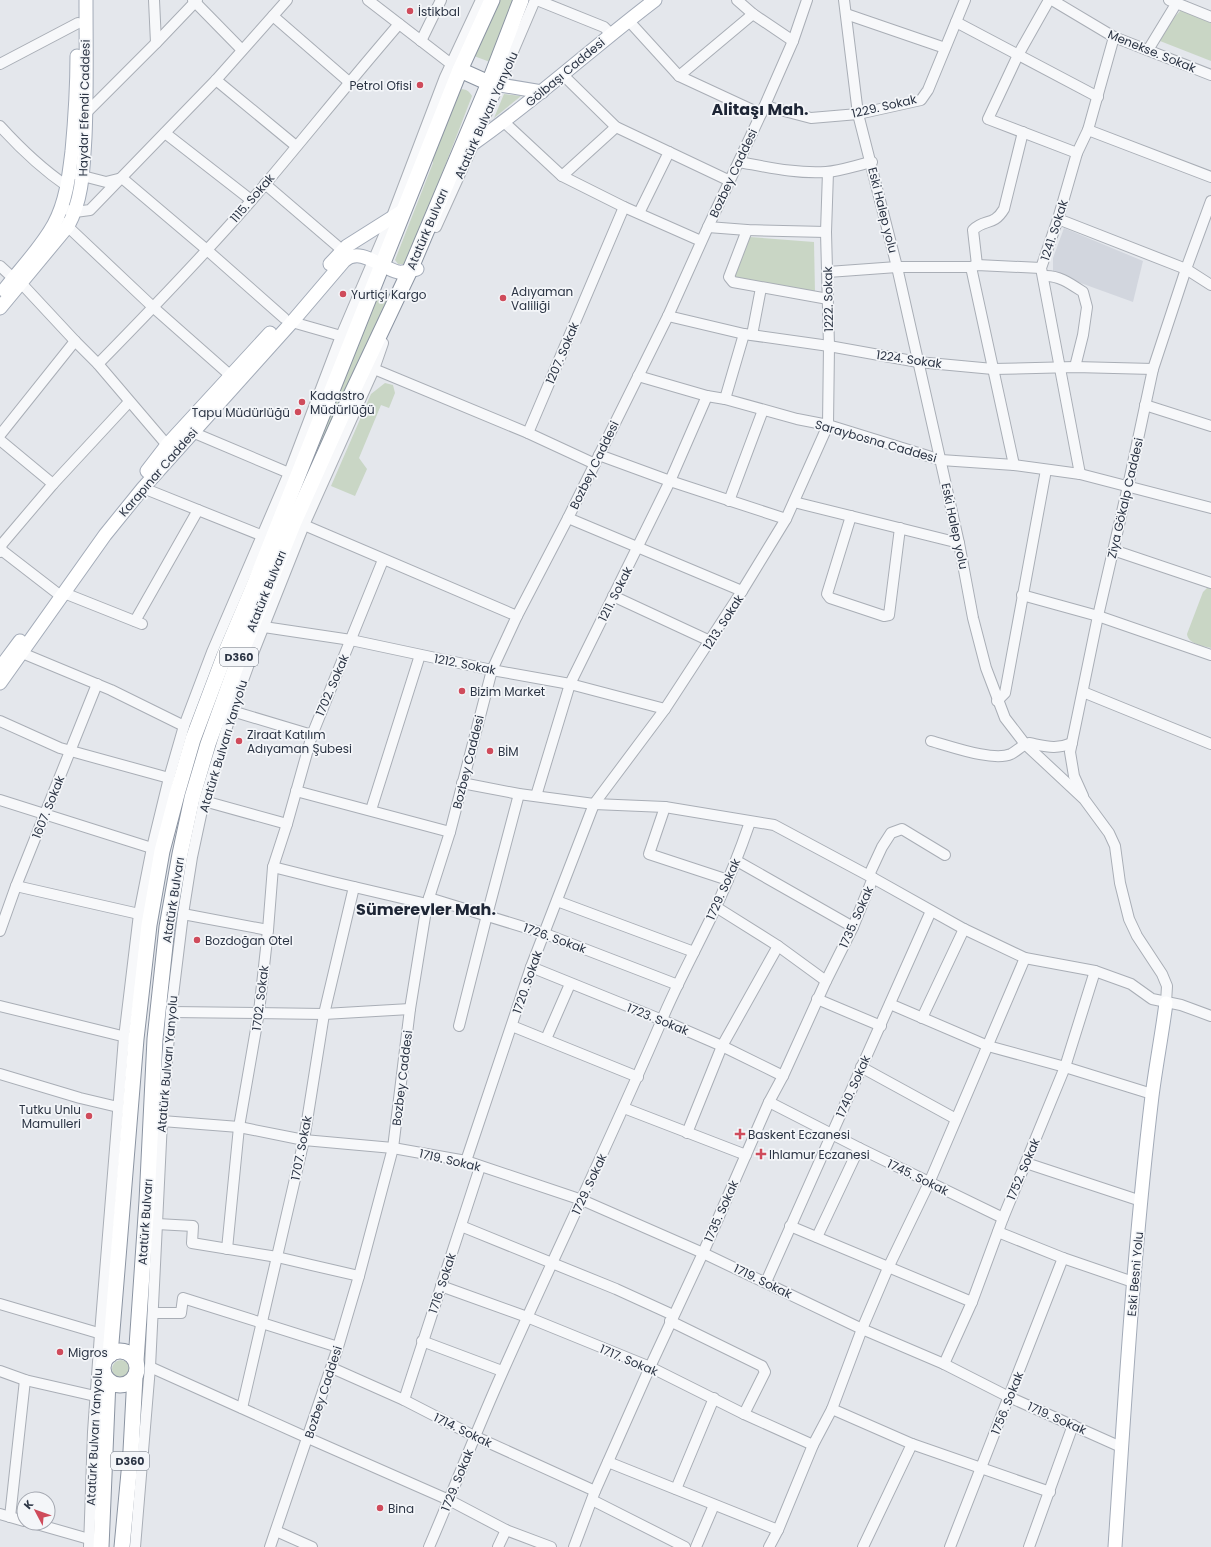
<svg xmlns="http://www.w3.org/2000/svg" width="1211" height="1547" font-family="Poppins,sans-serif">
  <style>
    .built { fill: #d2d6de }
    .green { fill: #c9d6c5 }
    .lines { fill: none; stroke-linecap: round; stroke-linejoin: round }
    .minor-casing { stroke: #a9aeb6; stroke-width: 12 }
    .major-casing { stroke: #a3abb8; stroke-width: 15 }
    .highway-casing { stroke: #8b94a2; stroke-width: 17 }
    .minor { stroke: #f7f8fa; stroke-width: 10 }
    .major { stroke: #fff; stroke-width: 13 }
    .highway { stroke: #fff; stroke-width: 15 }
    .poi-dot { fill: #cf4b5b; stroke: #f4f6f9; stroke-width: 1.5 }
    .labels { text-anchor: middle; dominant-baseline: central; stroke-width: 3.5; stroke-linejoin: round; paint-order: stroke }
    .shield { fill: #f4f6f9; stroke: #676e7a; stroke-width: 1 }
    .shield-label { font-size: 11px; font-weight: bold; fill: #2b3444 }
    .poi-label { font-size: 12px; fill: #2b3444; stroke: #f4f6f9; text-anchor: start }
    .street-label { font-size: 12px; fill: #2b3444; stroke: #f4f6f9 }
    .district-label { font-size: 16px; font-weight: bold; fill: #1d2535; stroke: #f4f6f9 }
  </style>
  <rect width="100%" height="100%" fill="#e4e7ec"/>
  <!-- built -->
  <path class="built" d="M1064,228L1143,261L1133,302L1053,273V258Z"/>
  <!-- green -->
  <g class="green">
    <path d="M499,0H515L490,62L474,56Z"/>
    <path d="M1181,10L1211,23V61L1160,41L1169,23Z"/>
    <path d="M462,89C467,90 469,91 472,96L407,264H398L395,260L433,163L432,156L458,91Z"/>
    <path d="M504,94L521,96L494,118Z"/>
    <path d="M750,237L814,242L815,293L733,277Z"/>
    <path d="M378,289L391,295L313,461L309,459Z"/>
    <path d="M385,383L393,385L395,393L389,408L381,405L359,458L367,469L355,496L331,486L371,394Z"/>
    <path d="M1211,587V648C1203,646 1188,644 1187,634L1203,592L1207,588Z"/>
    <circle cx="121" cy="1369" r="9"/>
  </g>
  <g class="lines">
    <defs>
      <g id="minor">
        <path d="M154,0L156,43"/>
        <path d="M193,0L242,50"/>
        <path d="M368,0L455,67"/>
        <path d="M537,0L604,27L611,34"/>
        <path d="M737,0L753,14L793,41"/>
        <path d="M844,0L858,114L897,267L959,543L973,618L986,668L1005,718L1025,744L1084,799L1109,833L1115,846L1120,883L1129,919L1137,936L1162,974L1167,986L1166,1003"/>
        <path d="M1049,0L1018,55L988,119L1077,153"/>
        <path d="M1052,0L1114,37L1211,75"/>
        <path d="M1169,0L1211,17"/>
        <path d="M846,14L945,48"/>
        <path d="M273,16L349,82"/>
        <path d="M628,20L679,76L761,114"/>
        <path d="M956,22L1098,97"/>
        <path d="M421,41L441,0"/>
        <path d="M1148,50L1176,4"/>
        <path d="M0,64L78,23"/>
        <path d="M563,75L616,127L730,181"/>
        <path d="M679,76L753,14"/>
        <path d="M216,80L296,146"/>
        <path d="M765,106L811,118L858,114L921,100L928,90L965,0"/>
        <path d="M86,113L156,43L197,0"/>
        <path d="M504,122L562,176L624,207L701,241"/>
        <path d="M0,126C20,148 42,169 67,186"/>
        <path d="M1088,130L1211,177"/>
        <path d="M165,133L251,200"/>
        <path d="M739,162C767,167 797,174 826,172C841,171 857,165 872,162"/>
        <path d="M75,174L106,182L122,178L207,250L284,318"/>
        <path d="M562,176L616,127"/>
        <path d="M265,184L342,250"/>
        <path d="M68,210L75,212L90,210L216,80L287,0"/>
        <path d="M639,213L669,152"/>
        <path d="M1058,219L1186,269L1211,285"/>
        <path d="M64,223L154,308L231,376"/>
        <path d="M436,227L474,143L535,0"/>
        <path d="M708,227L747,230L826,232"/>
        <path d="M747,230L729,277L733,282L828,299"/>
        <path d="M977,265L973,230C985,218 993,227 1004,209L1023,132"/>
        <path d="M0,266L13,278"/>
        <path d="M971,267L1014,465"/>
        <path d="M828,272L897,267H971L977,265L1041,268"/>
        <path d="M1044,276C1059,275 1071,284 1083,292L1087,307L1083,335L1075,367"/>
        <path d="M21,283L75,341L98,364L167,445"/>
        <path d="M668,316L744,334L829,346L918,362L993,369L1075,367L1153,369"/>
        <path d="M292,322L341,336"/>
        <path d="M752,335L761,288"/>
        <path d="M98,364C150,311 202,257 251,201C301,142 349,82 399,24"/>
        <path d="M374,369L528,433L595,464"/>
        <path d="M638,376L707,396L725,399L797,419L828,425L941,460L1014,465L1080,474L1211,508"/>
        <path d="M725,399L744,334"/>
        <path d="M1145,405L1211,426"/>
        <path d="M192,432L289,473"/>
        <path d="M528,433L624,207"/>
        <path d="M0,435L75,341"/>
        <path d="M0,440L53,484"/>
        <path d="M599,455L670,481L786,519"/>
        <path d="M1080,474L1041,268L1058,219L1077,153L1088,130L1114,37"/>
        <path d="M143,488L263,536"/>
        <path d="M729,501L763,410"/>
        <path d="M794,502L959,543"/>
        <path d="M851,516L827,594L830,598L884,616L889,615L900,528"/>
        <path d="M568,518L742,591"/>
        <path d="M304,525L517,616"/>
        <path d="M0,549L57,593"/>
        <path d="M1113,550L1211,583"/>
        <path d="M0,552L2,544L53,484L129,402"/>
        <path d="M64,593L142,624"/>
        <path d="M1022,595L1098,616L1211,655"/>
        <path d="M613,596L710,641"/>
        <path d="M135,621L198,510"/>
        <path d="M264,627L351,640L492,670L570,684L665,709"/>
        <path d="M22,653L111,690L184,726"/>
        <path d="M1083,692L1211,744"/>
        <path d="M997,701L1005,693L1046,470"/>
        <path d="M232,711L312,735"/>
        <path d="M0,721L60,748L169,778"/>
        <path d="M931,741C950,746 993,762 1011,754C1017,751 1022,745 1029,743C1045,746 1056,750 1072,743"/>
        <path d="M462,783L519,794L594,804L665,807L774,825L873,878L964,929L1025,958L1095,971L1131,984L1152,999L1181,1005L1211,1016"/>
        <path d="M296,791L450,832"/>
        <path d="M536,796L570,684L670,481L707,396"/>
        <path d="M1083,796L1074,776L1070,752L1098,616L1128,486L1153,369L1186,269L1211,201"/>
        <path d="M0,800L158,850"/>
        <path d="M204,801L287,824"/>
        <path d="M665,807L649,854L728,880"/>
        <path d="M371,810L420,655"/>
        <path d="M737,861L853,927"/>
        <path d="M273,867L333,882L427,904"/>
        <path d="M869,875L882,847L891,833L902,829L945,855"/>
        <path d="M16,886L139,914"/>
        <path d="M429,898L543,933L678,985"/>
        <path d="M557,901L694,952"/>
        <path d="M716,907L778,946L826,981"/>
        <path d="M183,914L268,930"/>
        <path d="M0,931L16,886L97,684"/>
        <path d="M531,967L662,1020L722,1046L783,1076"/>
        <path d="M817,999L881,1026"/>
        <path d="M890,1004L988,1046L1065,1067L1152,1094"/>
        <path d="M0,1006L130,1038"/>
        <path d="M171,1012L324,1014L410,1009"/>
        <path d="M922,1018L964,929"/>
        <path d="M459,1026L487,915L519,794"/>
        <path d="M512,1026L638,1077"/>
        <path d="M546,1039L570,984"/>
        <path d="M861,1067L956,1119"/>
        <path d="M0,1074L80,1098L118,1107"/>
        <path d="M769,1102L859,1148L1003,1218"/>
        <path d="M624,1108L746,1155"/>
        <path d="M162,1121L239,1127L304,1140L393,1148L466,1161L582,1200L703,1253L862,1329L944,1364L1009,1397L1121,1447"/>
        <path d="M687,1133L722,1046L778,946"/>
        <path d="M466,1161L531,967L594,804L665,709L742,591L786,519L828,425L829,346L826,232L828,172"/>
        <path d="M1026,1163L1141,1201"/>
        <path d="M157,1224L193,1226L192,1243L277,1257L359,1276"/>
        <path d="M461,1226L616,1289L673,1315"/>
        <path d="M790,1226L972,1302"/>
        <path d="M998,1232L1063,1258L1133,1282"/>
        <path d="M817,1237L859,1148"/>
        <path d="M227,1249L239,1127L259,1012L268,930L273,867L287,824L312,735L383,560"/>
        <path d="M766,1282L931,911"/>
        <path d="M441,1286L527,1317L650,1367L744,1414L813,1445"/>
        <path d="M0,1304L105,1335"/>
        <path d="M154,1313H181L183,1298L338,1347"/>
        <path d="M670,1321L762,1366L765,1372L744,1414"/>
        <path d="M422,1341L502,1371"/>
        <path d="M944,1364L972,1302L1003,1218L1065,1067L1095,971"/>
        <path d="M150,1367L308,1438L449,1500L506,1530L551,1547"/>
        <path d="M332,1368L404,1400L474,1436L595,1491"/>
        <path d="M0,1371L25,1380L95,1396"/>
        <path d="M404,1400L480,1167"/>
        <path d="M242,1408L304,1140L324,1014L354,887"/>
        <path d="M832,1409L912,1444L1050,1492"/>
        <path d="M608,1462L778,1530"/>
        <path d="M676,1489L714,1398"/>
        <path d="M592,1500L685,1547"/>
        <path d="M0,1514L24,1521"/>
        <path d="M10,1517L25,1380"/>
        <path d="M33,1523L89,1539"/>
        <path d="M276,1531L312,1547"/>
        <path d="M89,1547L93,1432L100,1334L124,1038L139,914L152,848L169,778L184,726L212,652L289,473L341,336L391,219L445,77L481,0"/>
        <path d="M135,1547L150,1367L162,1121L171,1012L183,914L192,857L204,801L232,711L250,661L304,525L374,369L383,343"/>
        <path d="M270,1547L338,1347L359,1276L393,1148L410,1009L427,904L450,832L492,670L517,616L568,518L668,316L708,227L761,114L793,41L807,0"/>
        <path d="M429,1547C454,1489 477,1429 503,1371C555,1254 611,1139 661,1022C677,983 698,946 716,907C729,879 740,851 750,822"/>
        <path d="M498,1547L506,1530"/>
        <path d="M574,1547L595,1491L650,1367L703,1253L769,1102L783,1076L826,981L853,927L873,878"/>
        <path d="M696,1547L714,1505"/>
        <path d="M769,1547L778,1530L813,1445L832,1409L862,1329L888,1268L929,1183L1025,958"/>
        <path d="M863,1547L912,1444"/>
        <path d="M950,1547L1063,1258"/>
        <path d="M1029,1547L1073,1425"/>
      </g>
      <g id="major">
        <path d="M489,83L542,92"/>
        <path d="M474,143C537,99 593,47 655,0"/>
        <path d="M330,264L347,246L404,210"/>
        <path d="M4,290C20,269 41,248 54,224C66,202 69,176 72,151C75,119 77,88 77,56"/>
        <path d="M0,308L68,226C83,198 83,168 85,137C87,91 86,46 86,0"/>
        <path d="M147,471L167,445L270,333"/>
        <path d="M0,668L20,641"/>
        <path d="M0,683L105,535L143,488L292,322L344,261C360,246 381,268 398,272C404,273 411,270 417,269"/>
        <path d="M1115,1547C1125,1396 1134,1246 1152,1096C1156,1065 1162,1034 1166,1003"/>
      </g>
      <g id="highway">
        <path d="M460,70L489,83"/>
        <circle cx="120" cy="1368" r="17"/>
        <path d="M110,1355L136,1039L149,925L162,851L177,794L193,739L225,654L255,583L460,70L492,0"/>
        <path d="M136,1361L147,1201L155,1039L167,927L180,854L192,798L208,744L239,658L294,522L351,395L410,270L489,83L521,0"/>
        <path d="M101,1547L108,1380"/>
        <path d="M122,1547L131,1451L135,1376"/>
      </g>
    </defs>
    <!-- minor casing -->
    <use href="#minor" class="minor-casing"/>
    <!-- major casing -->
    <use href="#major" class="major-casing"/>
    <!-- highway casing -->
    <use href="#highway" class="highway-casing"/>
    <!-- minor -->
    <use href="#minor" class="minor"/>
    <!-- major -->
    <use href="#major" class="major"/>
    <!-- highway -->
    <use href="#highway" class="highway"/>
  </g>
  <!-- markers -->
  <g class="poi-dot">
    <circle cx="410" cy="11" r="4"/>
    <circle cx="420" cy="85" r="4"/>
    <circle cx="343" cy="294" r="4"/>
    <circle cx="503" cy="298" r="4"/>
    <circle cx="302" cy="402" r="4"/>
    <circle cx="298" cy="412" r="4"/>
    <circle cx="462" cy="691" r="4"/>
    <circle cx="239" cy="741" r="4"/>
    <circle cx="490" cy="751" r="4"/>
    <circle cx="197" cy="940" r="4"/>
    <circle cx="89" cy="1116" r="4"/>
    <path d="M738 1128h4v4h4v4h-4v4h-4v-4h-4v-4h4z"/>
    <path d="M759 1148h4v4h4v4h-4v4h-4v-4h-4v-4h4z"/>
    <circle cx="60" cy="1352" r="4"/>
    <circle cx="380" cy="1508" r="4"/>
  </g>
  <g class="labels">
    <!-- shield labels -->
    <g class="shield">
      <rect x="220" y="648" width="38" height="18" rx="3"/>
      <rect x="111" y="1452" width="38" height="18" rx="3"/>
    </g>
    <g class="shield-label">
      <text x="239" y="657">D360</text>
      <text x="130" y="1461">D360</text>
    </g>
    <!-- poi labels -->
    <g class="poi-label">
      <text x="418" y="11">İstikbal</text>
      <text x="412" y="85" text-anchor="end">Petrol Ofisi</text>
      <text x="511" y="291">Adıyaman<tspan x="511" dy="14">Valiliği</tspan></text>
      <text x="351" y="294">Yurtiçi Kargo</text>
      <text x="310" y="395">Kadastro<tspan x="310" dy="14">Müdürlüğü</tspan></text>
      <text x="290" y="412" text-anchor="end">Tapu Müdürlüğü</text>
      <text x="470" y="691">Bizim Market</text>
      <text x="247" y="734">Ziraat Katılım<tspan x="247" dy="14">Adıyaman Şubesi</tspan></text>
      <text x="498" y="751">BİM</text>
      <text x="205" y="940">Bozdoğan Otel</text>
      <text x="81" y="1109" text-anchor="end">Tutku Unlu<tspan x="81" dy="14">Mamulleri</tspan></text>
      <text x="748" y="1134">Baskent Eczanesi</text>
      <text x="769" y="1154">Ihlamur Eczanesi</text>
      <text x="68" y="1352">Migros</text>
      <text x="388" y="1508">Bina</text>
    </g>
    <!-- street labels -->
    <g class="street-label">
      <text transform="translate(1152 51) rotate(22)">Menekse. Sokak</text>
      <text transform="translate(565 72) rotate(-40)">Gölbaşı Caddesi</text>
      <text transform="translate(884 106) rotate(-13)">1229. Sokak</text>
      <text transform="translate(84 108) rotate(-89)">Haydar Efendi Caddesi</text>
      <text transform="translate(486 115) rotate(-66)">Atatürk Bulvarı Yanyolu</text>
      <text transform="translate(733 173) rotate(-65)">Bozbey Caddesi</text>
      <text transform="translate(252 198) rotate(-49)">1115. Sokak</text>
      <text transform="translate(883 210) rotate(76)">Eski Halep yolu</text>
      <text transform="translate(427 229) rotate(-67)">Atatürk Bulvarı</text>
      <text transform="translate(1054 230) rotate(-72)">1241. Sokak</text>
      <text transform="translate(828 299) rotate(-91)">1222. Sokak</text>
      <text transform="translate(562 353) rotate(-67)">1207. Sokak</text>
      <text transform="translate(909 359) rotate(8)">1224. Sokak</text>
      <text transform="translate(876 441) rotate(16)">Saraybosna Caddesi</text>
      <text transform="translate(594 465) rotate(-64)">Bozbey Caddesi</text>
      <text transform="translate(158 472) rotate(-49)">Karapınar Caddesi</text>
      <text transform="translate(1125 498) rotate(-77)">Ziya Gökalp Caddesi</text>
      <text transform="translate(955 526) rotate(78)">Eski Halep yolu</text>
      <text transform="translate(266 591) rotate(-68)">Atatürk Bulvarı</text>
      <text transform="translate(615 594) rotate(-63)">1211. Sokak</text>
      <text transform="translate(723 622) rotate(-57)">1213. Sokak</text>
      <text transform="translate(465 664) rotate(11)">1212. Sokak</text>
      <text transform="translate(332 685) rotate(-67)">1702. Sokak</text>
      <text transform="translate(223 746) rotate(-73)">Atatürk Bulvarı Yanyolu</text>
      <text transform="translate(468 762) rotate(-76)">Bozbey Caddesi</text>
      <text transform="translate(48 807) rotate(-68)">1607. Sokak</text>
      <text transform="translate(723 889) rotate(-66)">1729. Sokak</text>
      <text transform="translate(173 900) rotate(-81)">Atatürk Bulvarı</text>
      <text transform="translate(856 917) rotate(-66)">1735. Sokak</text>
      <text transform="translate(555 938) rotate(20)">1726. Sokak</text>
      <text transform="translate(527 982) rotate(-71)">1720. Sokak</text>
      <text transform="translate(260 998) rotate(-83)">1702. Sokak</text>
      <text transform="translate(658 1019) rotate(22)">1723. Sokak</text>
      <text transform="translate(167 1064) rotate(-85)">Atatürk Bulvarı Yanyolu</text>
      <text transform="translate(402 1078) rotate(-83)">Bozbey Caddesi</text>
      <text transform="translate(853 1086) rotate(-66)">1740. Sokak</text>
      <text transform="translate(301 1148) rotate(-79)">1707. Sokak</text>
      <text transform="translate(450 1160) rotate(13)">1719. Sokak</text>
      <text transform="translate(1023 1169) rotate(-67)">1752. Sokak</text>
      <text transform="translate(918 1177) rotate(26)">1745. Sokak</text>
      <text transform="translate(589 1184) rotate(-65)">1729. Sokak</text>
      <text transform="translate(721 1211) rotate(-66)">1735. Sokak</text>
      <text transform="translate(145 1222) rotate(-86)">Atatürk Bulvarı</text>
      <text transform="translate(1135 1274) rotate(-85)">Eski Besni Yolu</text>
      <text transform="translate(763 1281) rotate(26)">1719. Sokak</text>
      <text transform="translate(442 1283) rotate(-72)">1716. Sokak</text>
      <text transform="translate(629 1360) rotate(23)">1717. Sokak</text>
      <text transform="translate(323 1392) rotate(-72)">Bozbey Caddesi</text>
      <text transform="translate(1007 1403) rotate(-68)">1756. Sokak</text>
      <text transform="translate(1057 1418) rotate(24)">1719. Sokak</text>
      <text transform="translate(463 1430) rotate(26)">1714. Sokak</text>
      <text transform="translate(94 1437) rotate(-87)">Atatürk Bulvarı Yanyolu</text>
      <text transform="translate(457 1480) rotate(-68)">1729. Sokak</text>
    </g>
    <!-- district labels -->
    <g class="district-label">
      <text x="760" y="109">Alitaşı Mah.</text>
      <text x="426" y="909">Sümerevler Mah.</text>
    </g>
  </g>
  <!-- north arrow -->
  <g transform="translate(36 1511) rotate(311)"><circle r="19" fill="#f4f6f9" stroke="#a4a8b1"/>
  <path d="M0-3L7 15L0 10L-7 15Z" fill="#cf4b5b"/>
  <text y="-6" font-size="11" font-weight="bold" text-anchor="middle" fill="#2b3444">K</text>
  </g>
</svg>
